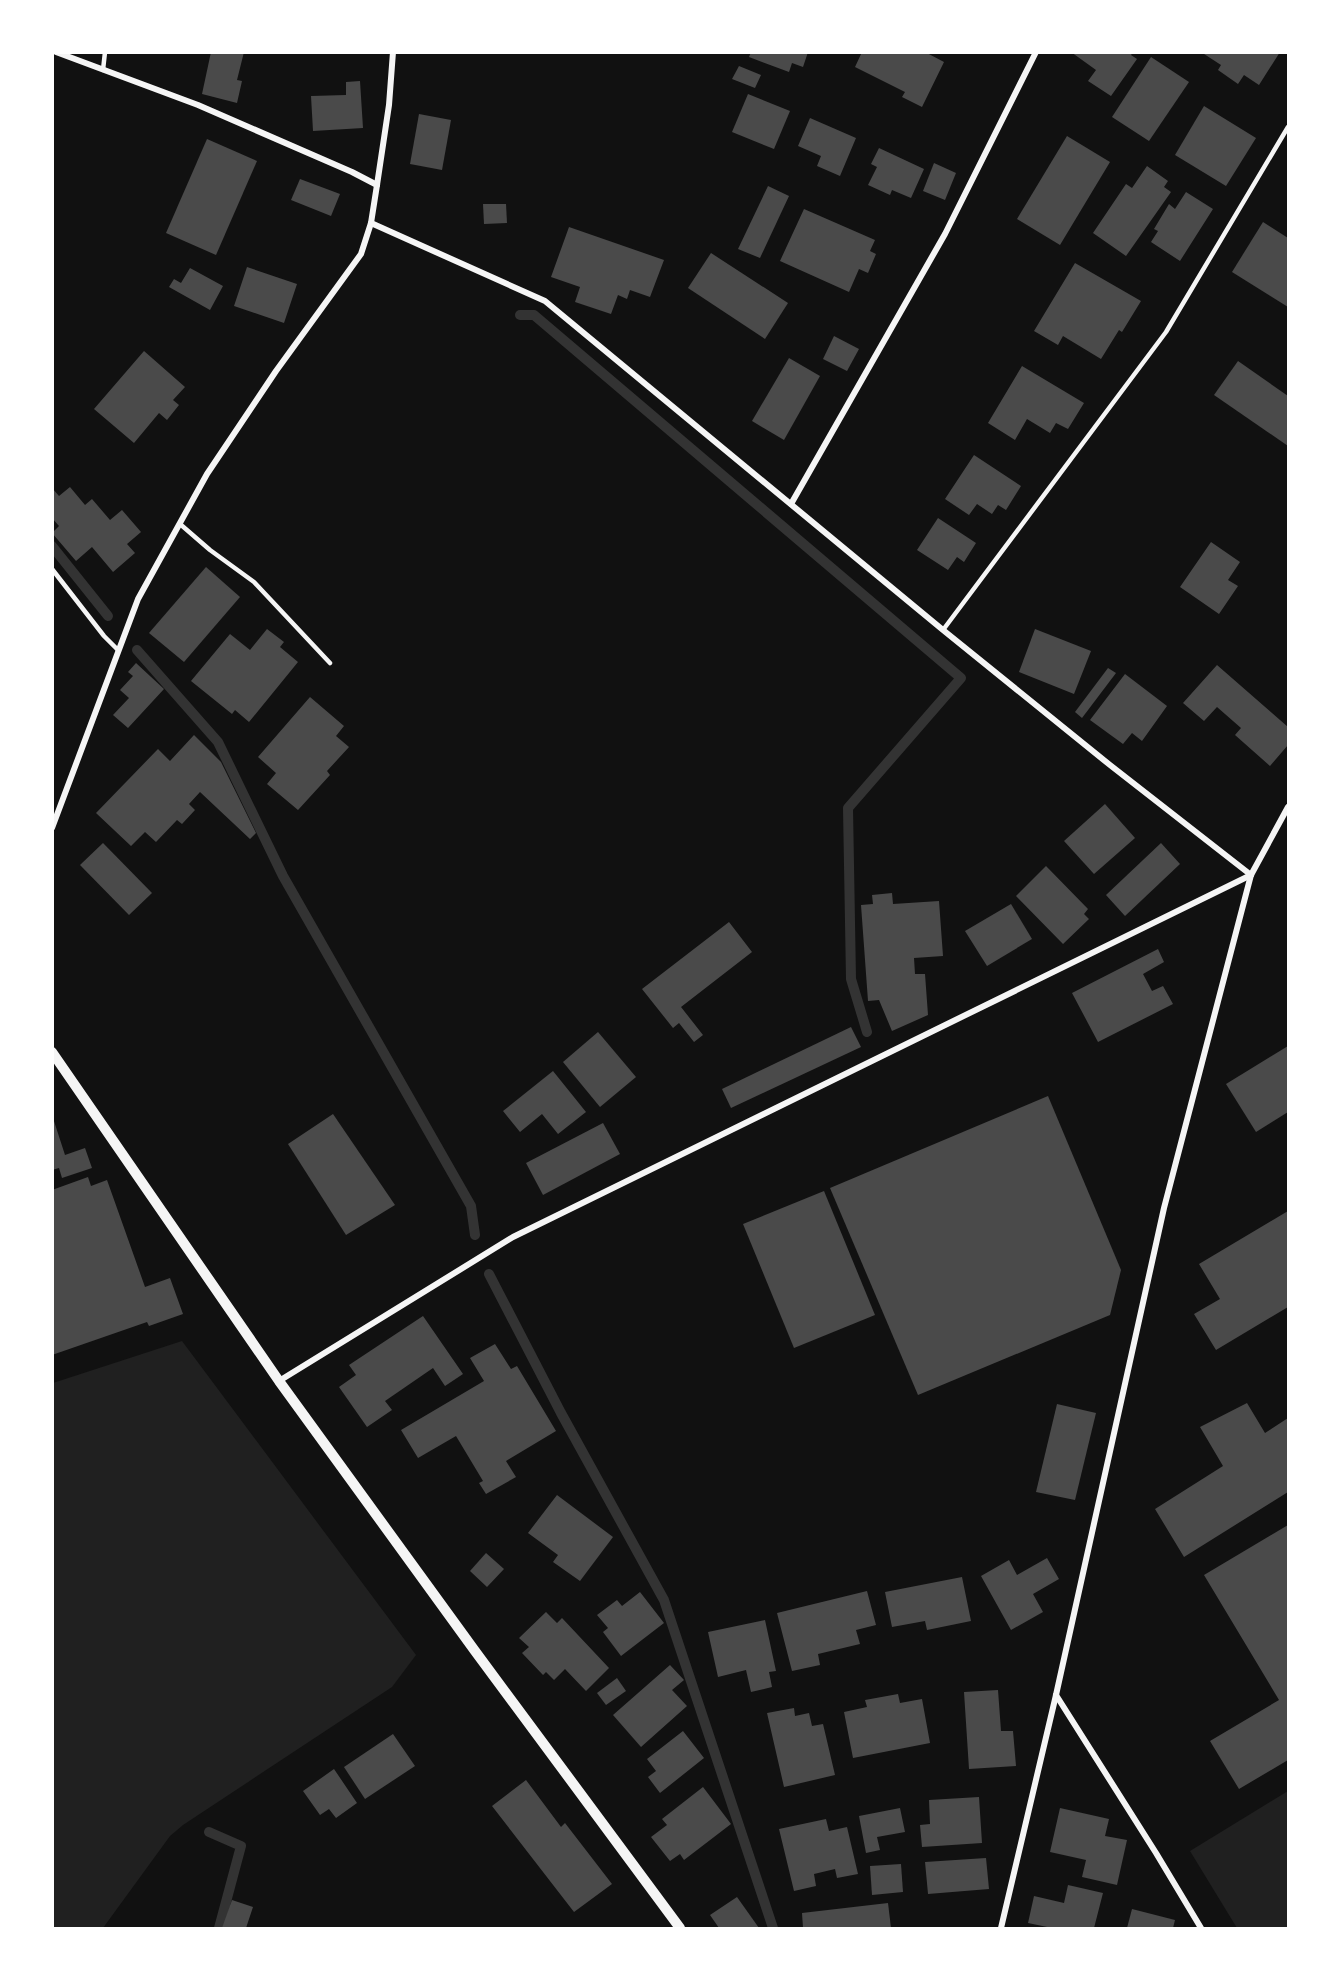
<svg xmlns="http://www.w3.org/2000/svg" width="1341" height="1981" font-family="'Roboto Condensed',sans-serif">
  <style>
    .green { fill: #202020 }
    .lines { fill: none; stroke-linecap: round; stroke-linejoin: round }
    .stream { stroke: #333; stroke-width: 10 }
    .building { fill: #4a4a4a }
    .service { stroke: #f5f5f5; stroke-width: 4.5 }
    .minor { stroke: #f5f5f5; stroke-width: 6 }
    .tertiary { stroke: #f5f5f5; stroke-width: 10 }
  </style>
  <rect width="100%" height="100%" fill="#111"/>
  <!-- green -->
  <g class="green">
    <path d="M182,1341L416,1655L392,1687L183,1825L170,1836L103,1928H53V1383Z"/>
    <path d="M1288,1791V1928H1237L1190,1851Z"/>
  </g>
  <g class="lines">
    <!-- stream -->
    <g class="stream">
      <path d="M520,315H534L961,678L848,808L851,979L867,1032"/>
      <path d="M52,546L108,616"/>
      <path d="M137,650L218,742L283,876L471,1206L475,1235"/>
      <path d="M489,1274L561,1413L664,1600L773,1928"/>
      <path d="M209,1832L241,1846L219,1928"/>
    </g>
  </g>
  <!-- building -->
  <g class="building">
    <path d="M211,52H244L237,80L242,81L237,103L202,94Z"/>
    <path d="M751,52H808L803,67L792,63L789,72L749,57Z"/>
    <path d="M862,52H925L944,62L922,107L902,97L905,92L855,67Z"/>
    <path d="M1071,52H1133L1131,55L1137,59L1111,96L1088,81L1096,70Z"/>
    <path d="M1201,52H1280L1259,85L1244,75L1238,84L1218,70L1221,65Z"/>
    <path d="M1151,57L1189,82L1149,141L1112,117Z"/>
    <path d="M739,66L761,75L755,88L732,79Z"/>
    <path d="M360,81L363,128L313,131L311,96L346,95V82Z"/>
    <path d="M748,94L790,111L774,149L732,132Z"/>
    <path d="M1204,106L1256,138L1226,186L1175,155Z"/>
    <path d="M419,114L451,120L442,170L410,164Z"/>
    <path d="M810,118L856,138L840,176L817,166L821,156L798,146Z"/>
    <path d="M1067,136L1110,162L1060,245L1017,219Z"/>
    <path d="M207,139L257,161L216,255L166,233Z"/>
    <path d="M879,148L924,169L911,198L892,190L890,195L868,185L877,167L871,164Z"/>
    <path d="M934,163L956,173L945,200L923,191Z"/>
    <path d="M1147,166L1168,181L1164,187L1171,192L1126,256L1093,233L1126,184L1132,188Z"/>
    <path d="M300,179L340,194L331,216L291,200Z"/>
    <path d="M768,186L789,196L760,258L738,249Z"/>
    <path d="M1186,192L1213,209L1180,261L1151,242L1158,231L1154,229L1169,204L1175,209Z"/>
    <path d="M483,204H506L507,223L484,224Z"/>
    <path d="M804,209L875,240L870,251L876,254L868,273L859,269L849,292L780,261Z"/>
    <path d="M1263,222L1288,238V307L1232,272Z"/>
    <path d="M569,227L664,260L650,297L630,290L627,299L618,295L611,314L575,302L580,287L551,277Z"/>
    <path d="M711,253L788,303L765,339L688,288Z"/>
    <path d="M1075,263L1141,301L1122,332L1119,330L1101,359L1063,336L1058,345L1034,331Z"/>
    <path d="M247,267L297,284L284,323L234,306Z"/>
    <path d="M190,268L223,286L210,310L169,287L174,279L181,283Z"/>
    <path d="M834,336L859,349L847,371L823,359Z"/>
    <path d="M144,351L185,387L173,400L179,405L167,420L159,413L134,443L94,409Z"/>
    <path d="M789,358L820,376L784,440L752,421Z"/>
    <path d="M1238,361L1288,396V446L1214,395Z"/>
    <path d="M1022,366L1084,403L1068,429L1056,423L1050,433L1027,419L1015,440L988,423Z"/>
    <path d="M974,455L1021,486L1006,510L998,505L992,514L977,504L969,515L945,499Z"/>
    <path d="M70,487L85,505L92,499L110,520L122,510L141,532L127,544L135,553L113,572L92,547L76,561L52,533L59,526L52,518V488L59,496Z"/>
    <path d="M938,518L976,543L964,562L957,557L948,570L917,550Z"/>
    <path d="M1211,542L1240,562L1228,580L1238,586L1219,614L1180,587Z"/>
    <path d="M206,567L240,597L184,662L149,633Z"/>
    <path d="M267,629L284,642L280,647L298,662L249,722L235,710L232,714L191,681L230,634L250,650Z"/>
    <path d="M1035,629L1091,651L1074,694L1019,672Z"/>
    <path d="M136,663L164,689L128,728L113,715L129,698L120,690L133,676L128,672Z"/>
    <path d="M1217,665L1288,727V745L1270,766L1235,735L1241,728L1217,707L1204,721L1183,703Z"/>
    <path d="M1108,668L1116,673L1082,718L1075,712Z"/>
    <path d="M1125,674L1167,706L1142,741L1132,733L1123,744L1090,720Z"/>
    <path d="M310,697L344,726L336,736L349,747L327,771L330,775L298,810L267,784L276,773L258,757Z"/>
    <path d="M194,735L221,762L256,833L250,839L200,792L189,804L195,810L182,824L177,820L156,842L145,832L131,846L96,813L158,749L170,761Z"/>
    <path d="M1105,804L1135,838L1094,874L1064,841Z"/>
    <path d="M103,843L152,893L129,915L80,865Z"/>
    <path d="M1161,843L1180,864L1125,916L1106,895Z"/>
    <path d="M1046,866L1088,909L1084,914L1089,919L1063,944L1016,896Z"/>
    <path d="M892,893L893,904L939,901L943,956L914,958L915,974H925L928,1015L892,1031L879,1000L868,1001L861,905L873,904L872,895Z"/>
    <path d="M1011,904L1032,939L987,966L965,931Z"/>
    <path d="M729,922L752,952L681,1007L703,1035L694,1042L679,1023L673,1028L642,989Z"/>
    <path d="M1158,949L1164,962L1143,974L1152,991L1163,986L1173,1004L1098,1042L1072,993Z"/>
    <path d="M851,1027L861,1047L731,1108L722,1089Z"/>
    <path d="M598,1032L636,1077L600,1107L563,1062Z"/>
    <path d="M1288,1046V1112L1256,1132L1226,1084Z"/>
    <path d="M553,1071L586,1112L558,1134L542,1114L520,1132L503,1111Z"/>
    <path d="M1048,1096L1121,1270L1110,1315L918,1395L830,1188Z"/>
    <path d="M333,1114L395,1205L346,1235L288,1144Z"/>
    <path d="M53,1118L65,1155L85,1148L92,1168L62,1178L59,1168L52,1170Z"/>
    <path d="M603,1123L620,1154L543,1195L526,1163Z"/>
    <path d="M88,1177L91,1186L107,1180L145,1287L170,1278L183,1314L149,1326L147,1322L52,1355V1190Z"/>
    <path d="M824,1191L875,1315L794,1348L743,1224Z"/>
    <path d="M1288,1211V1307L1216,1350L1194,1314L1220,1299L1199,1264Z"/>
    <path d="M423,1316L463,1374L445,1386L433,1368L385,1401L392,1410L367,1427L339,1387L356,1375L349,1365Z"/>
    <path d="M495,1344L511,1369L517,1366L556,1431L506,1461L516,1477L486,1494L479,1483L483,1481L456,1436L418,1458L401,1430L484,1381L470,1358Z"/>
    <path d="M1247,1403L1265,1433L1288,1418V1492L1184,1557L1155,1509L1223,1466L1200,1427Z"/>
    <path d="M1057,1404L1096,1413L1075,1500L1036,1492Z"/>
    <path d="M557,1495L613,1537L580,1581L553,1562L558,1555L528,1533Z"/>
    <path d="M1288,1525V1760L1239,1789L1210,1741L1279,1700L1204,1575Z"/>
    <path d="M486,1553L504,1569L487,1587L470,1571Z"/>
    <path d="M1047,1558L1059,1579L1033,1594L1043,1612L1011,1630L981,1576L1009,1560L1017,1575Z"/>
    <path d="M962,1577L971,1621L927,1630L925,1621L892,1627L885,1592Z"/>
    <path d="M867,1591L876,1625L856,1630L860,1644L818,1654L820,1665L792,1671L777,1613Z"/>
    <path d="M640,1592L664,1623L621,1656L603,1632L608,1628L597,1615L617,1600L622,1606Z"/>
    <path d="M546,1612L557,1623L562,1618L609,1668L586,1691L565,1669L554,1680L546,1672L543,1675L522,1653L529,1647L519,1638Z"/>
    <path d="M765,1620L776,1671L769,1672L772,1687L751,1692L746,1670L718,1677L708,1632Z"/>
    <path d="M670,1665L684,1680L672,1690L687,1706L641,1747L613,1715Z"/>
    <path d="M617,1678L626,1691L606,1705L597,1693Z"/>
    <path d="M998,1690L1001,1731H1013L1016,1766L969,1769L964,1692Z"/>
    <path d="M898,1694L900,1703L922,1699L930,1743L853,1758L844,1712L867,1707L865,1700Z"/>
    <path d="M794,1708L795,1716L809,1713L812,1726L823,1724L835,1775L784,1787L767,1713Z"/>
    <path d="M683,1731L704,1758L660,1793L648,1777L656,1771L647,1759Z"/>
    <path d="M393,1734L415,1766L365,1799L344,1767Z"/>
    <path d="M334,1769L357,1803L336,1818L329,1809L320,1815L303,1791Z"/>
    <path d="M526,1780L561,1827L565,1823L612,1884L574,1912L492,1806Z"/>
    <path d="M703,1787L731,1824L684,1860L680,1854L670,1861L651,1837L667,1825L662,1819Z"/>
    <path d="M979,1797L982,1843L922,1847L920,1825L930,1824L929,1800Z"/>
    <path d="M900,1808L905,1832L877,1837L880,1850L866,1853L859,1816Z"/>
    <path d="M1060,1808L1109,1819L1105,1836L1127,1840L1117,1885L1082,1877L1086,1860L1050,1852Z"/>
    <path d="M826,1819L829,1831L847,1827L858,1874L837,1878L835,1869L814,1874L816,1886L794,1891L779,1829Z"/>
    <path d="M986,1858L989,1889L928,1894L925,1862Z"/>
    <path d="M901,1864L903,1892L872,1895L870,1866Z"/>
    <path d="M1068,1885L1103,1893L1094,1928H1052L1028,1923L1034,1896L1064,1903Z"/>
    <path d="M737,1897L759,1928H719L710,1915Z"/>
    <path d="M232,1900L253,1907L246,1928H222Z"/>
    <path d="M888,1903L891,1928H803L802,1913Z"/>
    <path d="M1132,1909L1175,1920L1173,1928H1127Z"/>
  </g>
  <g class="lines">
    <!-- service -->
    <g class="service">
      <path d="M103,70L105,52"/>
      <path d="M180,524L210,550L254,582L330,663"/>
      <path d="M52,569L104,636L118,650"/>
      <path d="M943,630L1166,332L1288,127"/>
    </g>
    <!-- minor -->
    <g class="minor">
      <path d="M56,52L198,105L352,172L377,185"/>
      <path d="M371,223L545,301L943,630L1110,765L1251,875"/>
      <path d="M791,504L945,234L1036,52"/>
      <path d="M52,828L138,599L207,474L276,371L361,254L371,223L377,185L389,105L393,52"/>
      <path d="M279,1381L513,1237L1251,875"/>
      <path d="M1056,1695L1156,1853L1201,1928"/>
      <path d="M1001,1928L1056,1695L1164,1208L1251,875L1288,807"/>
    </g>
    <!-- tertiary -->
    <path class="tertiary" d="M52,1052L279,1381L475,1651L680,1928"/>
  </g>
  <!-- border -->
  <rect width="1341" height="1981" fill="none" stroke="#ffffff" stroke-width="108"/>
</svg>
